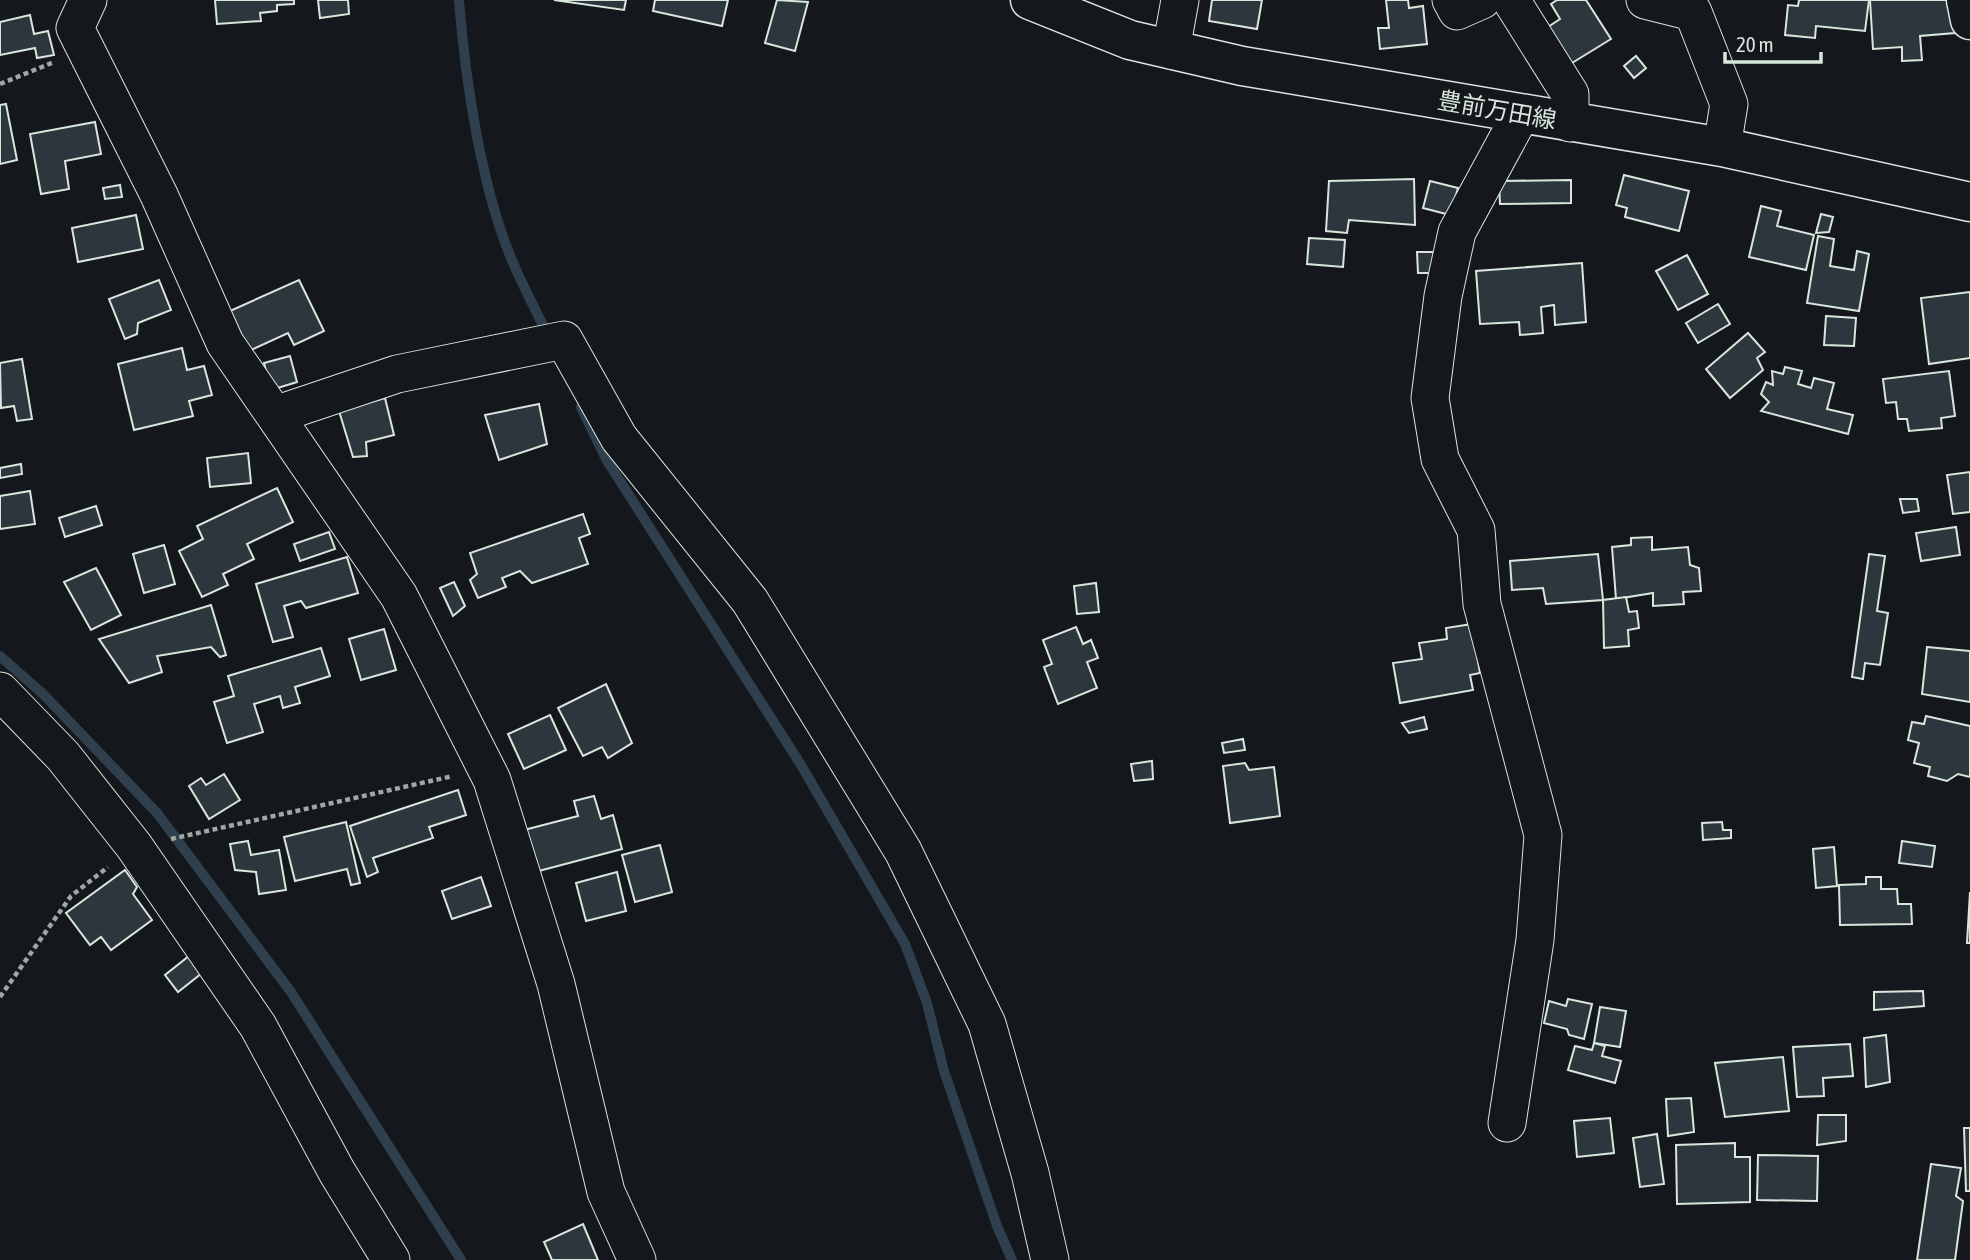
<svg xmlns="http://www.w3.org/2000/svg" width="1970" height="1260" font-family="'Asap Condensed','Noto Sans JP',sans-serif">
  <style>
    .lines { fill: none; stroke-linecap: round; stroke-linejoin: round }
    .stream { stroke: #2f3f4d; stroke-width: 10 }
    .building { fill: #2c363c; stroke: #d8e6dc; stroke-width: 2 }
    .minor-casing { stroke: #d8e6dc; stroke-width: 39 }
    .major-casing { stroke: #d8e6dc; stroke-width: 41 }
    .path { stroke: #9da8a2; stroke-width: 4.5; stroke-dasharray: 5 3.5; stroke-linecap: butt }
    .minor { stroke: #14181c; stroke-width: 37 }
    .major { stroke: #14181c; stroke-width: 38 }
    .labels { text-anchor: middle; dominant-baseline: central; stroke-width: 5; stroke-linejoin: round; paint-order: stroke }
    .street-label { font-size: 24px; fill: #d8e6dc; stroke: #14181c }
  </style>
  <rect width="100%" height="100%" fill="#14181c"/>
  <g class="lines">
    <!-- stream -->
    <g class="stream">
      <path d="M459,0C465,79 481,185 511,258C522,285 536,310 548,336"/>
      <path d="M581,407L606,459L801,765L905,944L927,1003L944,1071L997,1226L1012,1260"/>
      <path d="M0,656L43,694L157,813L291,992L461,1260"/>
    </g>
  </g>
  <!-- building -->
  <g class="building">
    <path d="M215,0H294V4L277,5V11L260,13L261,21L217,24Z"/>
    <path d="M318,0H348L349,14L320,18Z"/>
    <path d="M554,0H626L624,10Z"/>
    <path d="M655,0H728L722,26L653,11Z"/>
    <path d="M777,0L808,2L795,51L765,43Z"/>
    <path d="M1212,0H1262L1257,29L1209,21Z"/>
    <path d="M1386,0H1408L1409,8L1423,6L1427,44L1380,49L1378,28H1389Z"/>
    <path d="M1557,0H1586L1611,39L1572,63L1548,27L1560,19L1551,4Z"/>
    <path d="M1799,0H1869L1865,31L1816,26L1815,38L1785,35L1788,5L1798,6Z"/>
    <path d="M1870,0H1953L1955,33L1920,36L1922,60L1902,61V47L1873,49Z"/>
    <path d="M30,15L34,34L48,31L54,55L37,58L35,48L0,55V22Z"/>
    <path d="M1636,56L1646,68L1634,78L1624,66Z"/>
    <path d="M6,104L17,160L0,164V105Z"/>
    <path d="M95,122L101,154L65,161L69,189L41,194L30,134Z"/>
    <path d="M1624,175L1689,191L1679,231L1625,217L1627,208L1616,205Z"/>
    <path d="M1414,179L1415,225L1349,220L1347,233L1326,231L1329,181Z"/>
    <path d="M1571,180V203L1500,204L1499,181Z"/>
    <path d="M1430,181L1458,188L1450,215L1423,208Z"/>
    <path d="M120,185L122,197L105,199L103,188Z"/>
    <path d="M1761,206L1781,211L1777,226L1814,235L1806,270L1749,257Z"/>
    <path d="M1821,214L1833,217L1829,232L1816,233Z"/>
    <path d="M136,215L143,249L78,262L72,228Z"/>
    <path d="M1818,236L1834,239L1830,266L1854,270L1857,251L1869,254L1859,311L1807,303Z"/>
    <path d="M1309,238L1345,240L1343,267L1307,264Z"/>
    <path d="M1417,252H1435V273H1418Z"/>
    <path d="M1687,255L1708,294L1678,310L1656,271Z"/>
    <path d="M1582,263L1586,322L1555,325L1554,305L1541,307L1543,333L1520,335L1519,322L1480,324L1476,271Z"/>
    <path d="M159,280L171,310L138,323L137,334L125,339L109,299Z"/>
    <path d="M299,280L324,331L294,345L288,333L249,351L230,311Z"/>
    <path d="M1970,292V358L1929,364L1921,298Z"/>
    <path d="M1718,304L1730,324L1698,343L1686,323Z"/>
    <path d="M1826,316L1856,318L1854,346L1824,345Z"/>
    <path d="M1748,333L1765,352L1757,358L1763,370L1730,398L1706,369Z"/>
    <path d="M182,348L187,370L204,366L212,395L189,401L193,416L134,430L118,364Z"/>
    <path d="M290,356L297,382L271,390L264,363Z"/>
    <path d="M22,359L32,419L17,421L14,406L1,408L0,363Z"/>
    <path d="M1785,367L1802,371L1798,384L1811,388L1814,378L1834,383L1827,409L1853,415L1848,434L1761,411L1769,402L1761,394L1766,382L1773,385L1772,371L1783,374Z"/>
    <path d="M1949,371L1955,416L1941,418L1942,428L1909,431L1907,419H1898L1896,402L1886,403L1883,379Z"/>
    <path d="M385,398L394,435L366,442L367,456L353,457L339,411Z"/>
    <path d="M539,404L547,444L499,460L485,415Z"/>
    <path d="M248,453L251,483L210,487L207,458Z"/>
    <path d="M21,464L22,474L0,478V468Z"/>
    <path d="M1970,472V512L1953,514L1947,475Z"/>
    <path d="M277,488L293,522L247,544L254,559L223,574L228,585L202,597L179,551L203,539L197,526Z"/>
    <path d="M30,491L35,524L0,529V496Z"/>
    <path d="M1900,499H1917L1919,511L1903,513Z"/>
    <path d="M96,506L102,525L65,537L59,518Z"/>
    <path d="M583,514L590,534L579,538L588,564L532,583L520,571L502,578L506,587L478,598L470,580L477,574L470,553Z"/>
    <path d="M1956,527L1960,555L1921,561L1916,533Z"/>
    <path d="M329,532L335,549L300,561L294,544Z"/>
    <path d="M1652,537V550L1688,547L1690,565L1699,568L1701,591L1683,592L1684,604L1653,606V593L1616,599L1612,547L1631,545V538Z"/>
    <path d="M164,545L175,584L144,593L133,554Z"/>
    <path d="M1598,554L1603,600L1546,604L1543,588L1512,590L1510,561Z"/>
    <path d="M1869,554L1885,556L1877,611L1888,613L1880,665L1865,663L1863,679L1852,677Z"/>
    <path d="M347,557L358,593L306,608L301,601L284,606L293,637L273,642L256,584Z"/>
    <path d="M96,568L121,615L91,630L64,582Z"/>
    <path d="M454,582L465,606L453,616L440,588Z"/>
    <path d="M1096,583L1099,612L1077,614L1074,586Z"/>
    <path d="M1626,597L1629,612L1637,611L1639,628L1628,630L1629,646L1604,648L1603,600Z"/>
    <path d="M211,605L226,655L220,657L211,647L157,656L162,672L129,683L99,639Z"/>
    <path d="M1472,624L1480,673L1470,675L1473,690L1400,703L1393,663L1422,659L1419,643L1447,639L1446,628Z"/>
    <path d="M1076,627L1083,644L1091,640L1098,658L1087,662L1097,688L1058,704L1044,667L1052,664L1043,640Z"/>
    <path d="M384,629L396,670L361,680L349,639Z"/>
    <path d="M1927,647L1970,651V702L1922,694Z"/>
    <path d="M321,648L330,676L295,687L300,703L283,708L280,696L254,704L263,732L227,743L214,702L234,696L228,676Z"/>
    <path d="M606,684L632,743L608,758L602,747L583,756L558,708Z"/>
    <path d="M550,715L566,750L524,769L508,734Z"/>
    <path d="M1926,716L1970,726V777L1958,774L1947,781L1928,776L1930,767L1914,763L1919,743L1908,740L1912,722L1924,724Z"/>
    <path d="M1424,717L1427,729L1409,733L1402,723Z"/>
    <path d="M1243,739L1245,750L1224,753L1222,743Z"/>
    <path d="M1152,761L1153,779L1134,781L1131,764Z"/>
    <path d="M1245,763L1249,770L1274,767L1280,816L1230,823L1223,766Z"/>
    <path d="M224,774L240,800L209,819L189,786L201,778L206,785Z"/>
    <path d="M458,790L466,815L429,827L433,838L373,858L378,872L367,877L350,826Z"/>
    <path d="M594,796L601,819L613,815L622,849L535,872L524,830L578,816L574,801Z"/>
    <path d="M346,822L360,883L351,885L347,869L295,881L284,837Z"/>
    <path d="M1722,822L1723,830H1731V838L1703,840L1702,823Z"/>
    <path d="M248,841L251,855L279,850L286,890L259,894L256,872L235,870L230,844Z"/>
    <path d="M1902,841L1935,846L1932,867L1899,863Z"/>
    <path d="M660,845L672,892L635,902L622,855Z"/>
    <path d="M1834,847L1837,886L1816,888L1813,849Z"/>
    <path d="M125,870L137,887L133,894L152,920L111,950L101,937L90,945L66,913Z"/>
    <path d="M617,872L626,911L586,921L576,883Z"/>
    <path d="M481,877L491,906L452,919L442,891Z"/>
    <path d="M1866,877H1881V889H1897L1898,904H1911L1912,924L1840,925L1839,885L1866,884Z"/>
    <path d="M1970,892V943H1967Z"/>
    <path d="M189,956L202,973L178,992L165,975Z"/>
    <path d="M1923,991L1924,1006L1874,1010V992Z"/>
    <path d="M1568,999L1592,1004L1584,1039L1569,1035L1567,1029L1544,1023L1549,1001L1566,1006Z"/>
    <path d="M1600,1007L1626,1011L1620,1047L1594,1043Z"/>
    <path d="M1886,1035L1890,1082L1866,1087L1864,1038Z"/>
    <path d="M1594,1043L1605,1046L1602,1056L1621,1061L1615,1083L1568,1070L1575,1046L1592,1050Z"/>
    <path d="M1850,1044L1853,1076L1823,1078L1824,1096L1797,1097L1793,1047Z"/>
    <path d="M1783,1057L1789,1111L1725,1117L1715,1063Z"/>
    <path d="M1691,1098L1694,1132L1668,1136L1666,1099Z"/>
    <path d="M1818,1115H1846V1141L1817,1145Z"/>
    <path d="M1610,1118L1614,1153L1577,1157L1574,1121Z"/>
    <path d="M1964,1128H1970V1191H1966Z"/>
    <path d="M1657,1134L1664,1184L1640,1187L1633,1138Z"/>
    <path d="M1735,1143V1157H1750V1202L1677,1204L1676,1145Z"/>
    <path d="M1758,1155L1818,1156L1817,1201L1757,1200Z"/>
    <path d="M1931,1164L1961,1168L1956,1196L1963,1201L1955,1260H1917Z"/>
    <path d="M583,1224L598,1260H552L544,1242Z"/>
  </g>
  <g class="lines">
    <defs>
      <g id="minor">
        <path d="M88,0L75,28L159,195L225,343L399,596L492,780L556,984L606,1192L637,1260"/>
        <path d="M1451,0L1457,11L1482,0"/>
        <path d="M1511,0L1570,94V123"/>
        <path d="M1645,0L1693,12L1729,104L1722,147"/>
        <path d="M1171,50L1180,0"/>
        <path d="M275,415L397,374L564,340L619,438L750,601L903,851L987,1024L1030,1173L1050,1260"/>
        <path d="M0,691L63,756L134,846L258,1026L337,1172L391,1260"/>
        <path d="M1507,1123L1535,940L1543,835L1482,604L1476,530L1440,459L1430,398L1443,296L1457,232L1521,114"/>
      </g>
      <g id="major">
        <path d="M1030,0L1130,40L1242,66L1722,147L1970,202"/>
        <path d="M1966,0L1970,20"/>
      </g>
    </defs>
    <!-- minor casing -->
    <use href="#minor" class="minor-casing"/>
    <!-- major casing -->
    <use href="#major" class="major-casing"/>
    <!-- path -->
    <g class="path">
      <path d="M0,84L54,62"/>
      <path d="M171,839L453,776"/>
      <path d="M0,997L71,896L108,867"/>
    </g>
    <!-- minor -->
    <use href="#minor" class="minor"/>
    <!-- major -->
    <use href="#major" class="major"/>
  </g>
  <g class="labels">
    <!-- street labels -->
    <g class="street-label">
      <text transform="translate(1497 110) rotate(10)">豊前万田線</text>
    </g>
  </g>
  <!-- scale -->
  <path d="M1725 52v10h96v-10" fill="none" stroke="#d8e6dc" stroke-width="3.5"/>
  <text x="1736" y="52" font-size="21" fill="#d8e6dc" stroke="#14181c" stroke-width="5" paint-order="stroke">20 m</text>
</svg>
